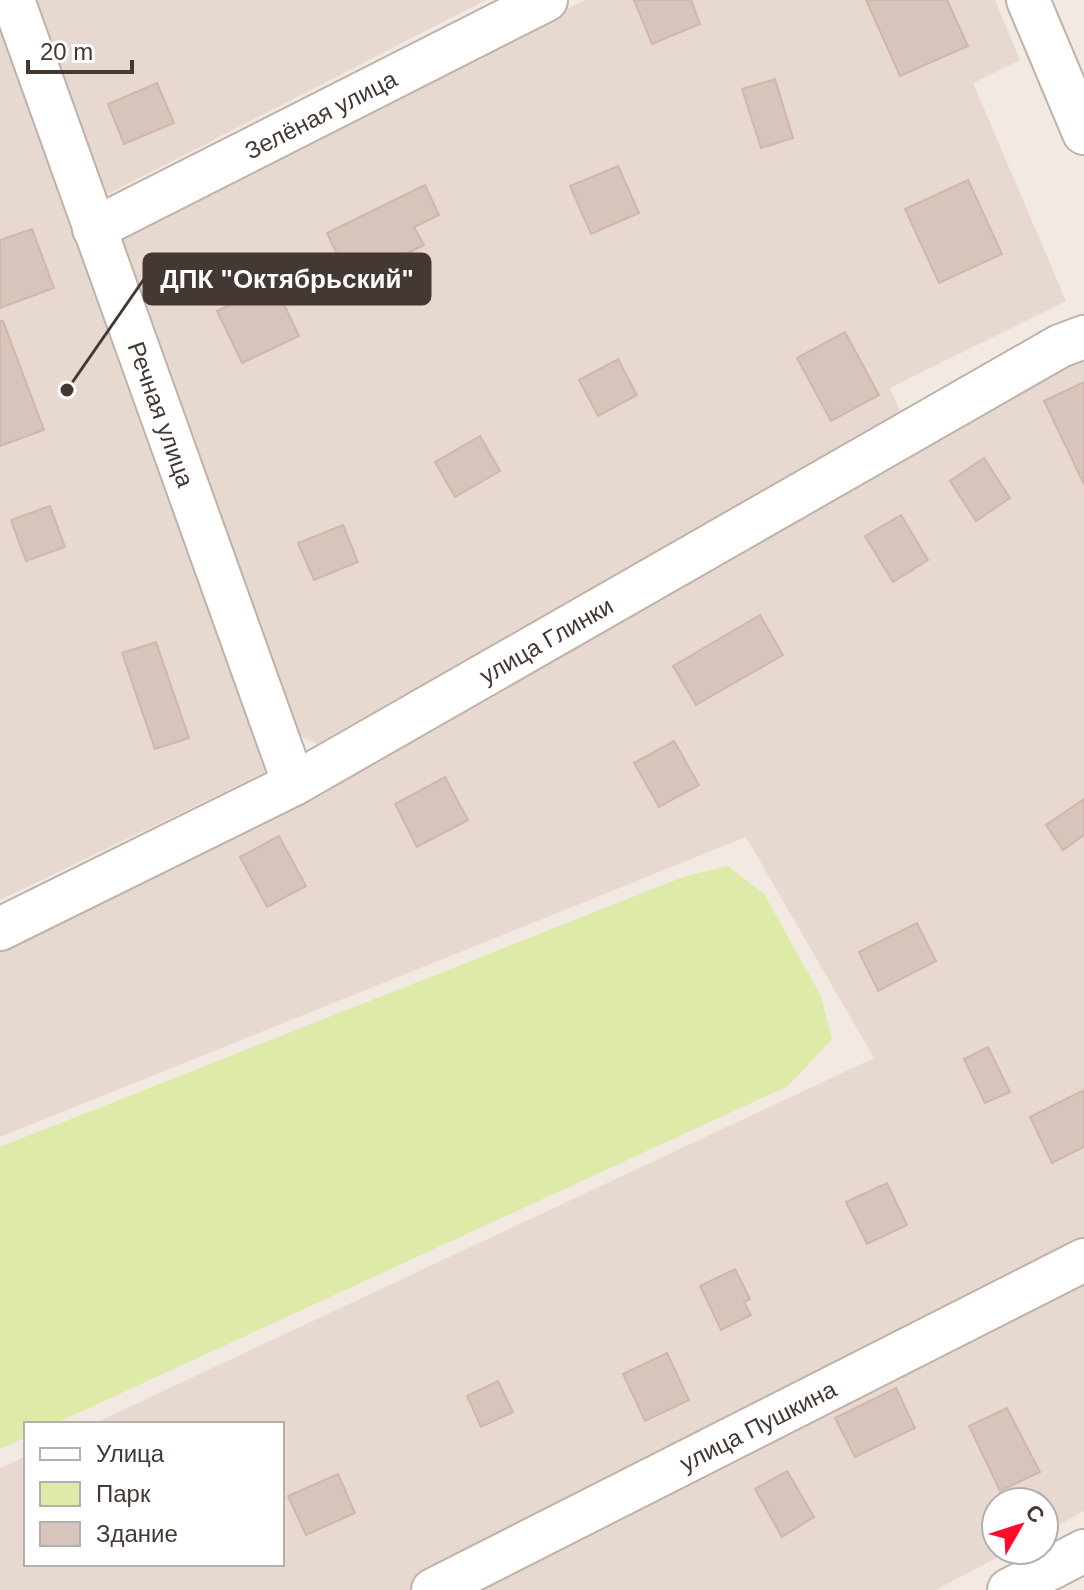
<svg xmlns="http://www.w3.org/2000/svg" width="1084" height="1590" font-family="Arial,sans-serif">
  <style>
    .residential { fill: #e7d9d0 }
    .green { fill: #deeaa7 }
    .building { fill: #d7c4ba; stroke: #d0b7aa; stroke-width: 2 }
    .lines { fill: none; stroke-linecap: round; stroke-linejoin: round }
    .minor-casing { stroke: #c1b1a7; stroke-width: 46 }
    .minor { stroke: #fff; stroke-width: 42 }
    .labels { text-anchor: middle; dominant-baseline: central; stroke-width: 8; stroke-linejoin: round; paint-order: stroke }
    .street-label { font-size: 24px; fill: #443832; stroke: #fff }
    .leader { fill: none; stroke: #443832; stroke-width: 3 }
    .callout-dot { fill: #443832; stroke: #fff; stroke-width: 3 }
    .callout { fill: #443832; stroke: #443832; stroke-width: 3 }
    .callout-label { font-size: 26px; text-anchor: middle; font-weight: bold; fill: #fff }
  </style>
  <rect width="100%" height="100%" fill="#f2e9e2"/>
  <!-- residential -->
  <g class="residential">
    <path d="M35,0H486L104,196Z"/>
    <path d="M585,0H995L1020,60L973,83L1066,301L890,388L901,413L317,744L288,730L115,236Z"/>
    <path d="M0,9L268,771L0,900Z"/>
    <path d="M1084,360V1511L1044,1533V1502H996V1550H1011L936,1590H0V1468L26,1456V1564H282V1424H93L874,1058L746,837L0,1137V943L317,793L1074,363Z"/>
  </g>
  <!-- green -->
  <path class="green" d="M728,866L764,894L821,996L832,1039L788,1086L54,1424H26V1437L0,1449V1147L686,876Z"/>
  <!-- building -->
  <g class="building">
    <path d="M634,0H691L700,24L652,44Z"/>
    <path d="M866,0H947L968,46L900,76Z"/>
    <path d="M775,79L793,138L761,148L742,89Z"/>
    <path d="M157,83L174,123L124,144L108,104Z"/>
    <path d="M618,166L639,213L591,234L570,186Z"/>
    <path d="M968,180L1002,254L939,283L905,209Z"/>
    <path d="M425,185L439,215L414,227L424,245L350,281L327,233Z"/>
    <path d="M32,229L54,288L0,308V240Z"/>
    <path d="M274,283L299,336L242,363L217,311Z"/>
    <path d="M0,321H3L44,430L0,446Z"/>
    <path d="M845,332L879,395L831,421L797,358Z"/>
    <path d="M618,359L637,395L598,416L579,380Z"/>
    <path d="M1084,382V484L1044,401Z"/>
    <path d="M480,436L500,471L455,497L435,462Z"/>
    <path d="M984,458L1010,498L976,521L950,481Z"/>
    <path d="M50,506L65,547L26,561L11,520Z"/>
    <path d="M901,515L928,560L893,582L865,536Z"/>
    <path d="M343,525L358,562L314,580L298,543Z"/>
    <path d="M760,615L783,655L696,705L673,666Z"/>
    <path d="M156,642L189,738L155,749L122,653Z"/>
    <path d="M674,741L699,785L659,807L634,763Z"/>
    <path d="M445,777L468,820L417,847L395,804Z"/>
    <path d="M1084,799V835L1063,850L1046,825Z"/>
    <path d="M279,836L306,886L267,907L240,857Z"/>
    <path d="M917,923L936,961L878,991L859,952Z"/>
    <path d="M988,1047L1010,1092L985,1103L964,1059Z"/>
    <path d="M1084,1090V1147L1052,1163L1030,1117Z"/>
    <path d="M887,1183L907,1225L867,1244L846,1202Z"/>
    <path d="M735,1269L750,1299L744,1302L751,1315L721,1330L700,1286Z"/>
    <path d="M667,1353L689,1400L645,1421L623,1374Z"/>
    <path d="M498,1381L513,1412L481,1427L467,1396Z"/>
    <path d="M896,1388L915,1428L855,1457L835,1418Z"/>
    <path d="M1007,1408L1040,1472L1000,1491L969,1426Z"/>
    <path d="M787,1471L814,1517L782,1537L755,1489Z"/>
    <path d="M338,1474L355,1513L306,1535L288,1496Z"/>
  </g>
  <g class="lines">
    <defs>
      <g id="minor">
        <path id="s1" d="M13,0L294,784"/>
        <path d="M1028,0L1084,133"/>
        <path id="s2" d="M94,229L546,0"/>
        <path id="s3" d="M0,929L294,784L1060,346L1084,337"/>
        <path id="s4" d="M433,1590L1084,1260"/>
        <path d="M1009,1590L1084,1551"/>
      </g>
    </defs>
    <!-- minor casing -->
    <use href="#minor" class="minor-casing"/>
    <!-- minor -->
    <use href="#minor" class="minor"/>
  </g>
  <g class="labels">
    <!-- street labels -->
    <g class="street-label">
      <text stroke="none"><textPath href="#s2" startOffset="254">Зелёная улица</textPath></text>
      <text stroke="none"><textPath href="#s1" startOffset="440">Речная улица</textPath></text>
      <text stroke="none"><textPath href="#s3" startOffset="618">улица Глинки</textPath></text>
      <text stroke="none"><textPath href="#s4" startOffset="364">улица Пушкина</textPath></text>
    </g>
  </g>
  <!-- callouts -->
  <path class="leader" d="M67 390L144 279"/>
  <circle class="callout-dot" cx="67" cy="390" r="8"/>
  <rect class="callout" x="144" y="254" width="286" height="50" rx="8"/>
  <g class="callout-label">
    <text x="287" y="288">ДПК "Октябрьский"</text>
  </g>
  <!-- legend -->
  <rect x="24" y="1422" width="260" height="144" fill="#ffffff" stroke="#b4afad" stroke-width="2"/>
  <rect x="40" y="1448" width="40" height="12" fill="#ffffff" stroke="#b4afad" stroke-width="2"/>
  <text x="96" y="1462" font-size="24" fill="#443832">Улица</text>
  <rect x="40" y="1482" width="40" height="24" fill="#deeaa7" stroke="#b4afad" stroke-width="2"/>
  <text x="96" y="1502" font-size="24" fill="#443832">Парк</text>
  <rect x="40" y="1522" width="40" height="24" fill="#d7c4ba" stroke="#b4afad" stroke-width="2"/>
  <text x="96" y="1542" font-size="24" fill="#443832">Здание</text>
  <!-- north arrow -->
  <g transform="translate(1020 1526) rotate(51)"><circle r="38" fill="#ffffff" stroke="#b4afad" stroke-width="2"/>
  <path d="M0-6L14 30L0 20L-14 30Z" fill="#ff0c2a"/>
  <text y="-12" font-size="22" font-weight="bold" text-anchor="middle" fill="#443832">С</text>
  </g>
  <!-- scale -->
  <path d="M28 60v12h104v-12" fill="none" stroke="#443832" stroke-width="4"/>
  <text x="40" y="60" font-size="24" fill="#443832" stroke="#ffffff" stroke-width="6" paint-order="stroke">20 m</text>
</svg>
